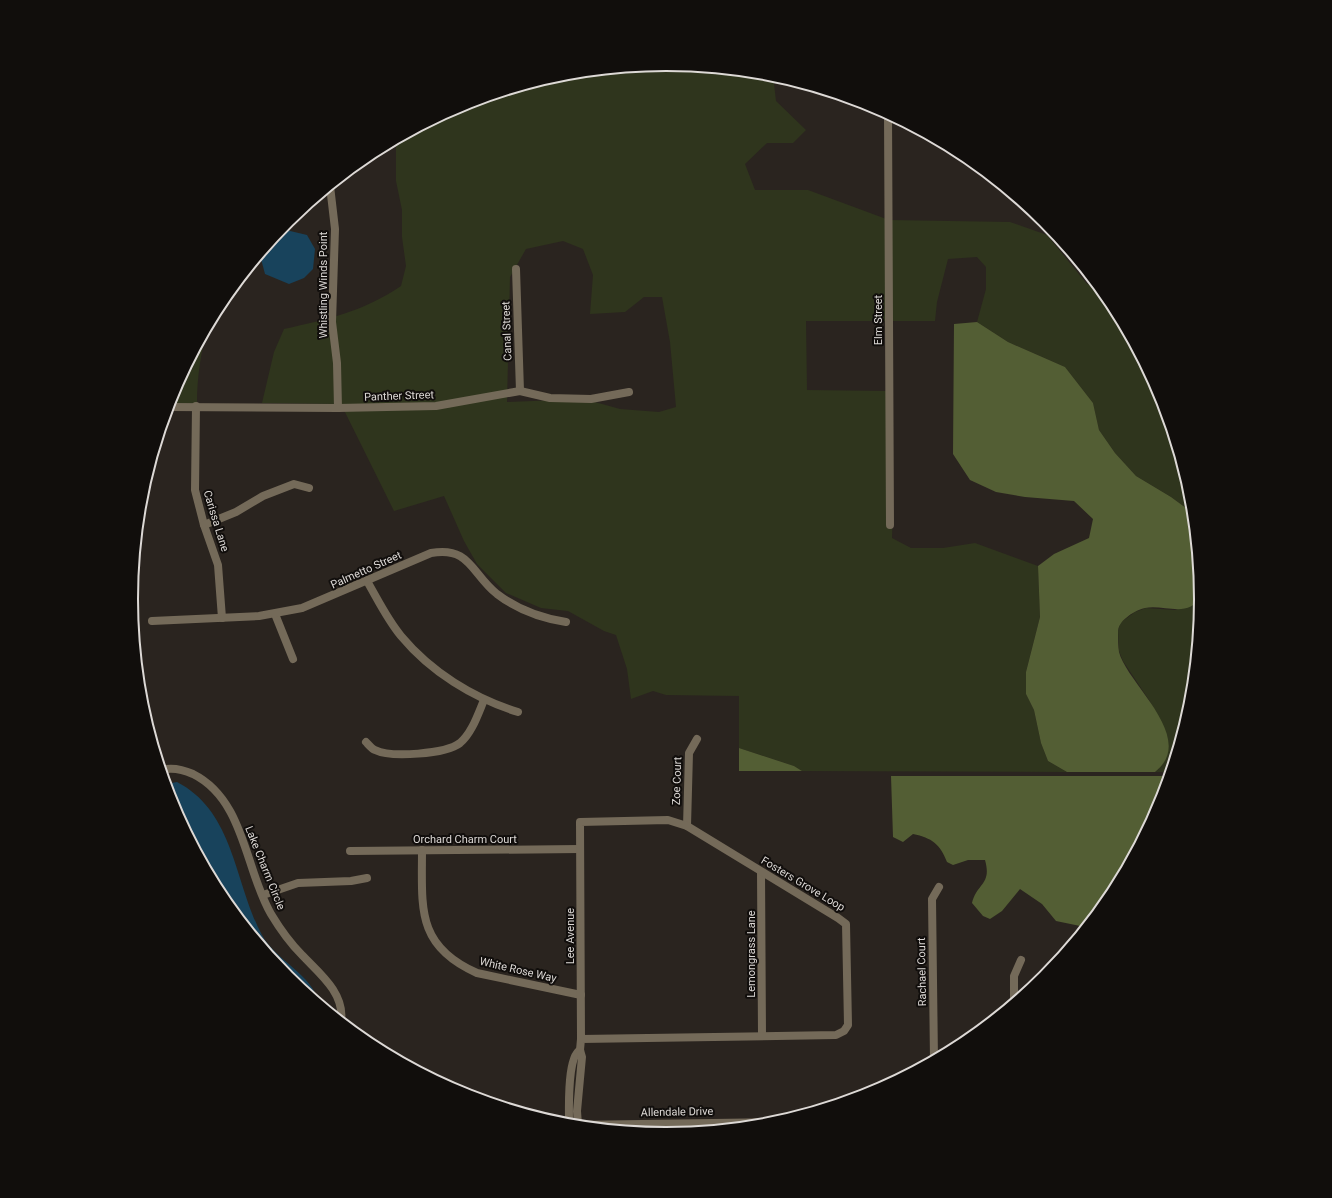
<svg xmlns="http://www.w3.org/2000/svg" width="1332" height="1198" font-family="Roboto,sans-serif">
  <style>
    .green { fill: #2f351d; fill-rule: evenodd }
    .forest { fill: #535e34 }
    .water { fill: #18435c }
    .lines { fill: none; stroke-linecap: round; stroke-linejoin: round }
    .minor { stroke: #746a59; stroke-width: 8 }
    .labels { text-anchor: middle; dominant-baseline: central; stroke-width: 4; stroke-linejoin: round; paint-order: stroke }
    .street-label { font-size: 11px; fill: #ddd9d6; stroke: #110e0c }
    .rim { fill: none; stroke: #ddd9d6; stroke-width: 2 }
  </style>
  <rect width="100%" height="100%" fill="#2a241f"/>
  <!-- green -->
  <g class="green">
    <path d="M666,64L773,75L776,101L806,130L793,143H767L745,164L755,190H808L889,220L1010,222L1047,235L1087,284L1100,289L1111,302L1160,394L1191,495L1193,517L1186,508L1171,497L1136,476L1115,453L1099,430L1093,403L1065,367L1008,342L977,322L986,289V267L977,257L948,259L937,302L935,321H806L807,390L887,391L893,498L892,538L911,548H943L975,543L1038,566L1040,617L1026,672V694L1034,710L1041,743L1048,761L1067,772L802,771L794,766L739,748V696L666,695L653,691L631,699L627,669L616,635L604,631L568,611L541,608L506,593L477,564L464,541L444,496L394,511L341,404L262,403L274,352L284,329C329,319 362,312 401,286L406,266L402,237V210L396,181V140L461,105L562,74ZM563,241L583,249L593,275L590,314L625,312L644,297H662L670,342L676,407L659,412L620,409L584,399L507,402L510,277L526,249Z"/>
    <path d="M208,326C201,351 197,377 197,403H169L172,394Z"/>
    <path d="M1201,596L1191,704L1170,772H1155L1159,769L1151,703L1123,661L1119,651L1118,632L1120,623L1135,612L1146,608L1175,610L1198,602Z"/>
  </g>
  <!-- forest -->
  <g class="forest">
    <path d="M977,322L1008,342L1065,367L1093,403L1099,430L1115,453L1136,476L1171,497L1186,508L1193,517L1201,596C1189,619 1164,604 1145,608C1137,610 1132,613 1126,618C1121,622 1118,626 1118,633C1118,639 1118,646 1119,652C1127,684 1198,738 1155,772H1067L1048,761L1041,743L1034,710L1026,694V672L1040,617L1038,566L1054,554L1089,538L1093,519L1074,501L1025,497L996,492L970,480L953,454L954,324Z"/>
    <path d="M739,748L794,766L802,771H739Z"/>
    <path d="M891,776H1169L1160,804L1111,896L1085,927L1056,921L1042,904L1020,889L1002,911L990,919L983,916L972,903C977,883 992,885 985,860H968L953,865L947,862C940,844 932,838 913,834L903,842L893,837Z"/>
  </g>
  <!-- water -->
  <g class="water">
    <path d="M286,230L307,235L315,249L313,269L304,278L289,284L265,274L260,255L279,231Z"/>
    <path d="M177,782C235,812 234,883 262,935C274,959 314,976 318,1002L288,977L221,896L172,804L166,784Z"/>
  </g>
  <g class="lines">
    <!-- minor -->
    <g class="minor">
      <path d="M888,114L890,525"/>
      <path d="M330,186L335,229L332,322L337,363L338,408"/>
      <path d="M516,269L520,391"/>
      <path d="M196,406L195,490L204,525L218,565L222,618"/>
      <path d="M168,407L338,408L436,406L520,391L550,398L591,399L629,392"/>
      <path d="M204,525L236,512L263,496L294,484L309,488"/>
      <path d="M367,581C378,600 387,619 401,636C431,672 473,698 518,712"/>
      <path d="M275,614L293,659"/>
      <path d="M152,621L259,616L302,608L431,553C470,546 471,573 497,594C518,610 540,618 566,622"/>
      <path d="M366,742C368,744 372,749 375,750C391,758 446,754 460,743C472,733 478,714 484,700"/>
      <path d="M161,770C172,767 184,770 193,774C245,800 245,870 271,914C280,929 290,943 302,955C319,973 345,993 341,1021"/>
      <path d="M687,826L689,753L697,739"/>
      <path d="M422,850C422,908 416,946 477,973L581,995"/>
      <path d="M350,851L580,849"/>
      <path d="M761,872L762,1035"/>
      <path d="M263,895L298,883L351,881L367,878"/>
      <path d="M1014,1002V976L1021,960"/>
      <path d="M934,1060L932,899L939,887"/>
      <path d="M569,1124C569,1110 567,1057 580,1050"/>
      <path d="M572,1125L776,1122"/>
      <path d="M578,1125L577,1111L582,1057L580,1050L581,1039L580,822L668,820L687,826L838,918L846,924L848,1025L844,1031L836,1035L581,1039"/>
    </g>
  </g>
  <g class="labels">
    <!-- street labels -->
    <g class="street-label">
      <text transform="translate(323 285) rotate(-90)">Whistling Winds Point</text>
      <text transform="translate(878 320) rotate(-90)">Elm Street</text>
      <text transform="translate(507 331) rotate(-92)">Canal Street</text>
      <text transform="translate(399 396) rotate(-2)">Panther Street</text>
      <text transform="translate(216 521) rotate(73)">Carissa Lane</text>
      <text transform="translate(366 570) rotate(-24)">Palmetto Street</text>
      <text transform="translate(677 781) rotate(-88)">Zoe Court</text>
      <text x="465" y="839">Orchard Charm Court</text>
      <text transform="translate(265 868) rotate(68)">Lake Charm Circle</text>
      <text transform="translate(803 884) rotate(31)">Fosters Grove Loop</text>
      <text transform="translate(570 936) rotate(-90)">Lee Avenue</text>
      <text transform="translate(751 954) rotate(-90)">Lemongrass Lane</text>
      <text transform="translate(518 970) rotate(13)">White Rose Way</text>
      <text transform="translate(922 972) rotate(-91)">Rachael Court</text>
      <text transform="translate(677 1112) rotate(-1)">Allendale Drive</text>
    </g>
  </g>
  <!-- crop -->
  <path d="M0 0H1332V1198H0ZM138 599a528 528 0 1 1 1056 0a528 528 0 1 1-1056 0Z" fill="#110e0c" fill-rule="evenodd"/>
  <path class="rim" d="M138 599a528 528 0 1 1 1056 0a528 528 0 1 1-1056 0Z"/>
</svg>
